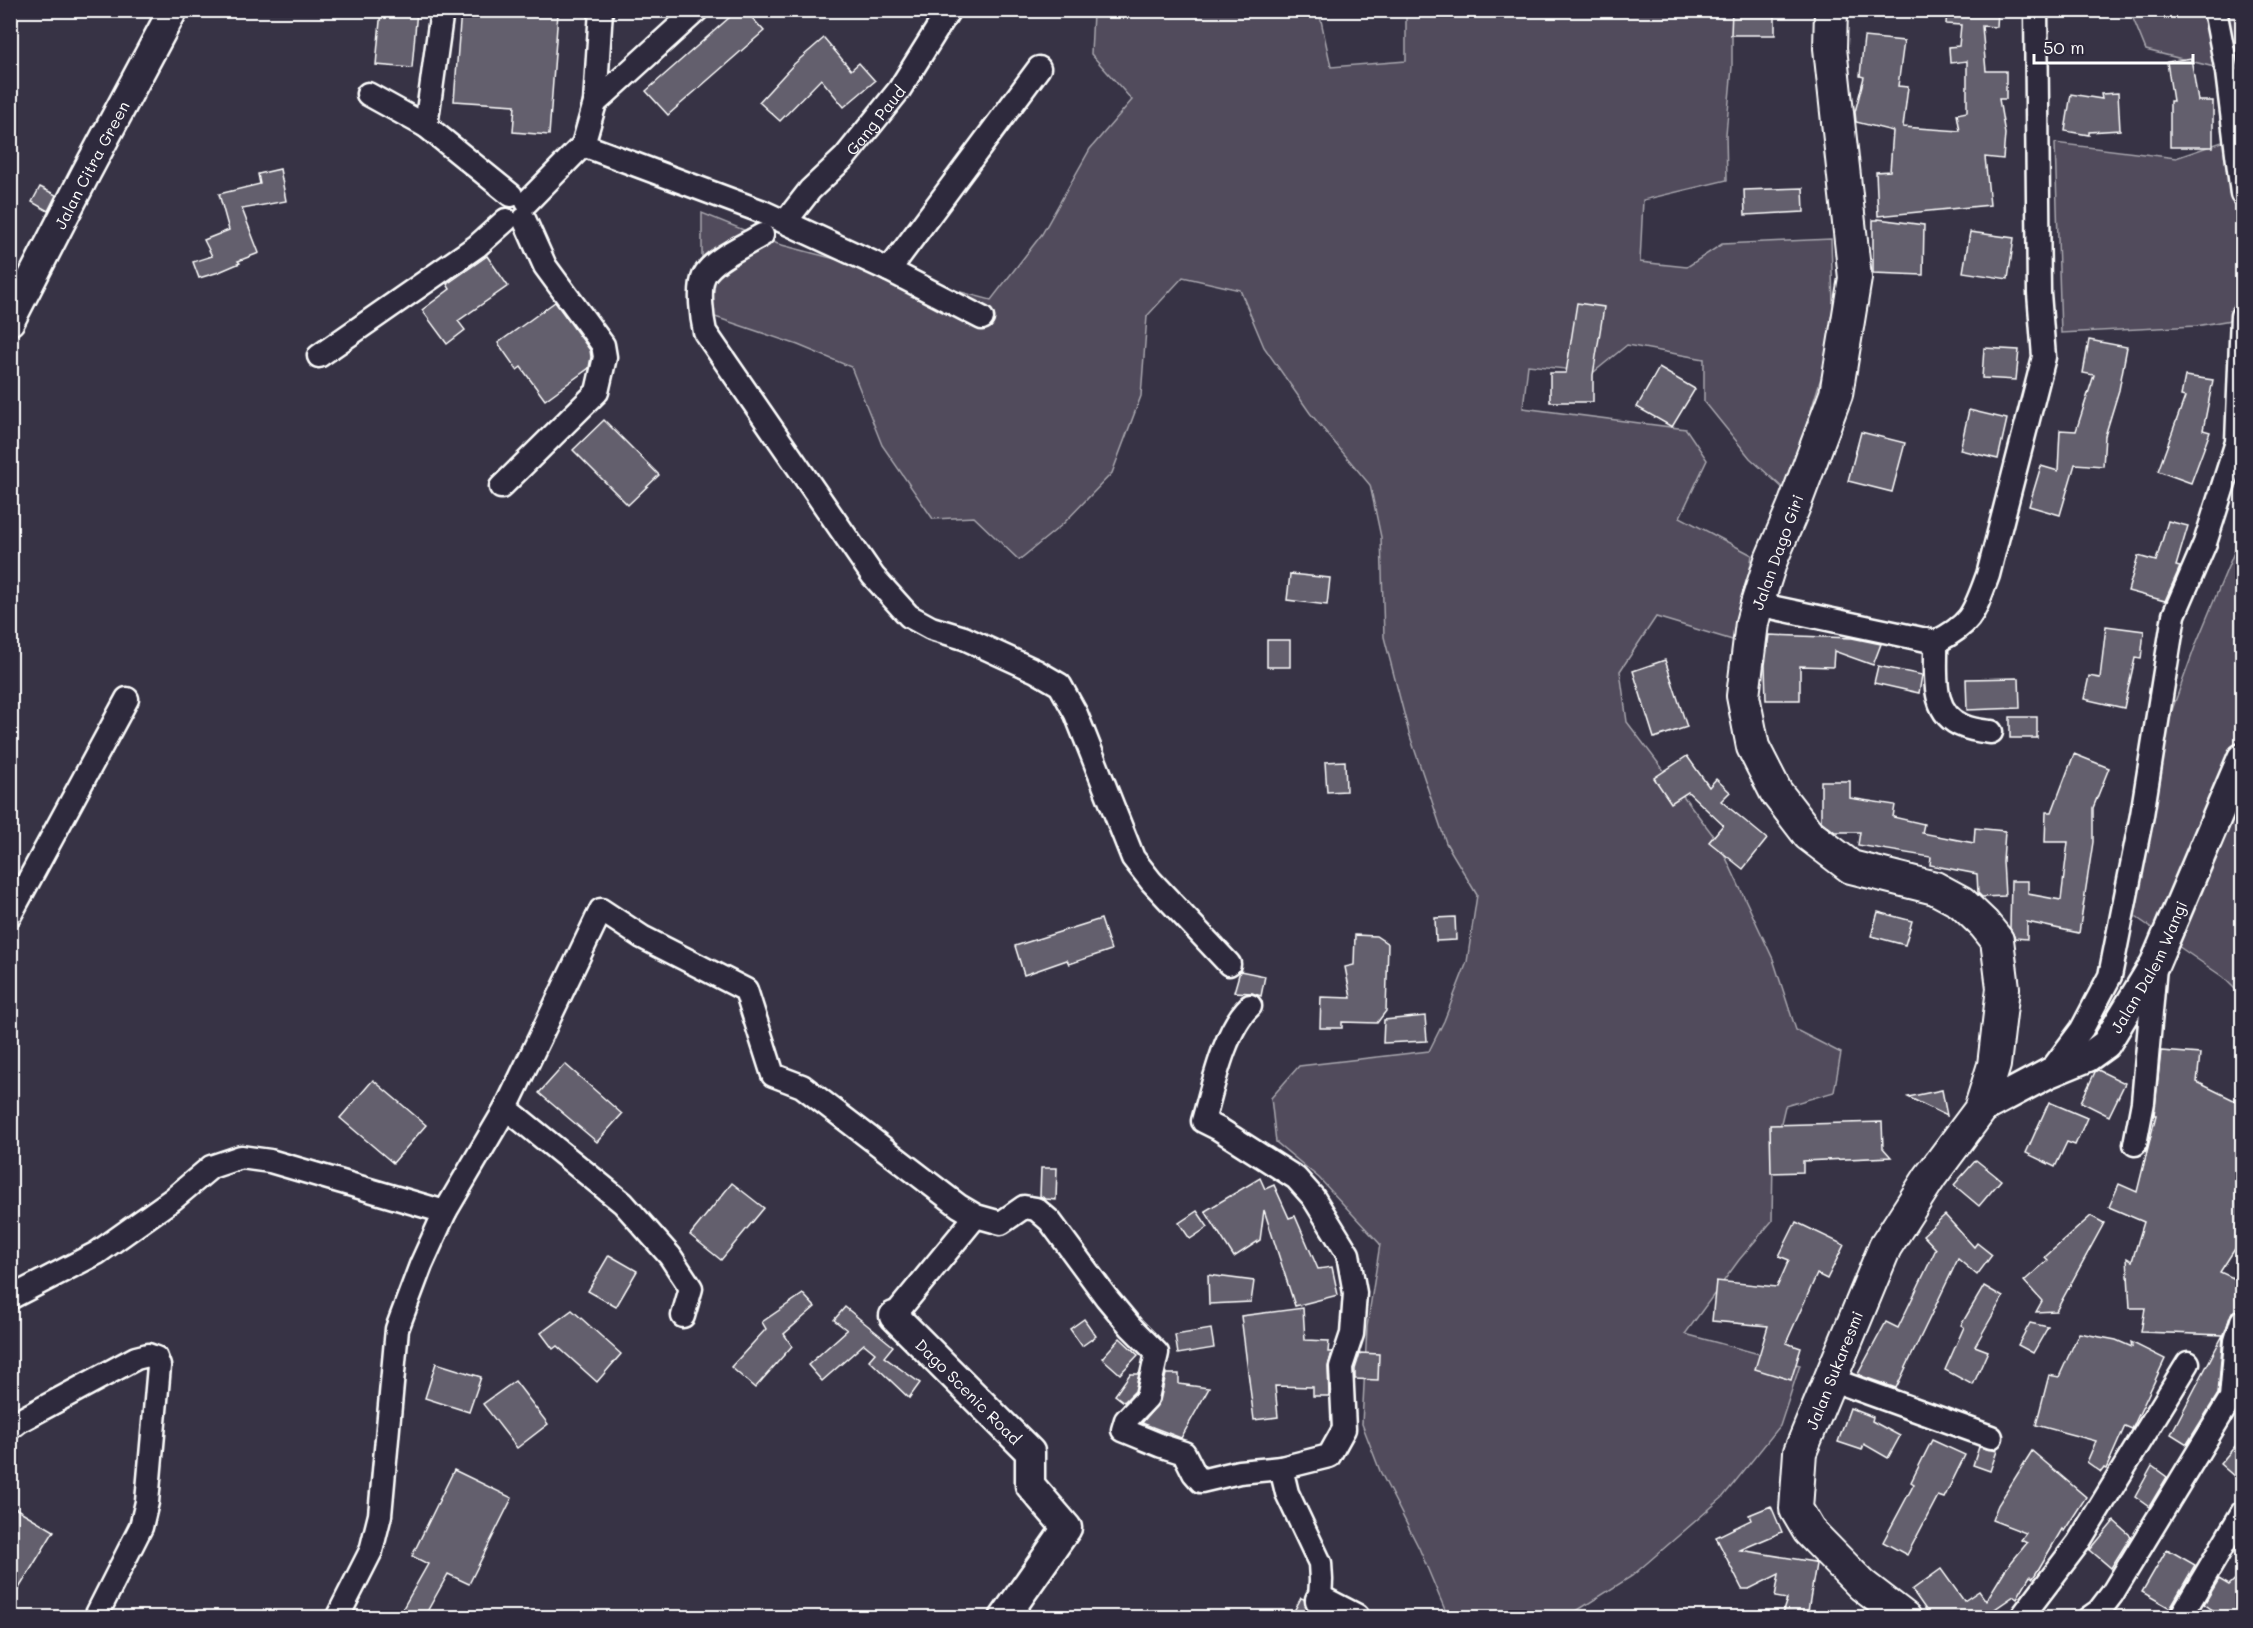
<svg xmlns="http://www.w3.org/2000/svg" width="2253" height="1628" font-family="Mali,sans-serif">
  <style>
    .green { fill: #514c5c; stroke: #a8a6ae; stroke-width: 1.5 }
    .building { fill: #635f6d; stroke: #fff; stroke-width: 1.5 }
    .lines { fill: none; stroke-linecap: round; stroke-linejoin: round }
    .minor-casing { stroke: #fff; stroke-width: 27 }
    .tertiary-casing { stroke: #fff; stroke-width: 33 }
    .secondary-casing { stroke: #fff; stroke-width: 36 }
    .minor { stroke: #2f2a3d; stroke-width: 22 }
    .tertiary { stroke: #2f2a3d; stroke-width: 28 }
    .secondary { stroke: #2f2a3d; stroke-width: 32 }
    .labels { text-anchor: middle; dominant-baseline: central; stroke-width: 4.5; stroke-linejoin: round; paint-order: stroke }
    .street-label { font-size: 16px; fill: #fff; stroke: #2f2a3d }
  </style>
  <rect width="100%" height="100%" fill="#373345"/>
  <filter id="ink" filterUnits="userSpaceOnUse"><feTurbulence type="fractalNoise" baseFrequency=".0167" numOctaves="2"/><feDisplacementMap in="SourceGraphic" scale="12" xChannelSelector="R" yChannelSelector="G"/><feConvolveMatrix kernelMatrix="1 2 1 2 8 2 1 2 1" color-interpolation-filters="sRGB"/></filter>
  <g filter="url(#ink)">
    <!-- green -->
    <g class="green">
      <path d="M1089,11H1319L1331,67L1406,61V11H1732V67L1726,134L1727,180L1643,200L1640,262L1687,267L1722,244L1831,239L1834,336L1786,491L1750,458L1704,401V359L1627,345L1594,372L1528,365L1523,408L1686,429L1707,460L1680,517L1752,555L1739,642L1656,617L1620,671L1627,722L1719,843L1773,959L1796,1030L1841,1053L1834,1092L1785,1106L1773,1157L1772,1221L1739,1260L1685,1334L1800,1365L1780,1426L1722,1498L1632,1576L1567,1617H1448L1419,1548L1380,1471L1362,1424L1367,1327L1380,1244L1319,1178L1276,1142L1271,1098L1299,1066L1429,1051L1444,1021L1467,962L1477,895L1446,843L1409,733L1384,637L1381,537L1370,485L1310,413L1264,347L1240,290L1183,277L1147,316L1141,396L1112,473L1063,524L1019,560L974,517L933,519L882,445L851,367L798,345L712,316L702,260V213L778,244L991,300L1042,234L1090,149L1132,100L1091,54L1093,13Z"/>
      <path d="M2130,11H2242V105L2222,69L2146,50Z"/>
      <path d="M2242,135V318L2196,326L2061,333L2055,143L2176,158Z"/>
      <path d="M2242,533V996L2223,977L2114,902L2147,779L2196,644Z"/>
    </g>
    <!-- building -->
    <g class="building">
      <path d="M381,10H417L412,68L376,65Z"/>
      <path d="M461,10H527L558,13L549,135L513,132L515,105L454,101Z"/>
      <path d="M738,10H745L764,31L668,115L646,91Z"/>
      <path d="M1732,10H1775V35H1731Z"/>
      <path d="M1947,10H1998L1997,27L1982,26L1986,71H2006V99H1999L2005,134L2003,159L1985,157L1990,205L1878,216L1876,172L1890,171L1893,131L1856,122L1855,112L1864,77L1860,76L1864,37L1904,41L1898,86L1908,87L1903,127L1960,131L1957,114L1967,112V61L1950,63L1949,47L1959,46L1961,25L1946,24Z"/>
      <path d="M824,38L851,70L859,63L875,81L844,107L821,79L780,121L759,102L794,64Z"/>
      <path d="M2191,58L2198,101H2213V147H2170V101H2173L2167,62Z"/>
      <path d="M2118,93L2120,130L2089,132V135L2065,131L2071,94L2102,99L2101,94Z"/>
      <path d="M280,169L286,201L242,209L259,253L238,261L240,263L219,272L199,278L193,262L212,256L204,240L229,230L219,194L260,184L258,174Z"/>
      <path d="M40,187L56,195L48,211L32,202Z"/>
      <path d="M1803,188L1804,212L1745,215L1744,190Z"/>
      <path d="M1878,219L1924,225L1923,275L1873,273V220H1878Z"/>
      <path d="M1970,232L2014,238L2008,279L1963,272Z"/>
      <path d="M487,256L508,286L458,321L465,330L447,344L422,310L450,289L447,284Z"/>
      <path d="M555,302L590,350L591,357L589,368L545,400L521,367L517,370L498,343Z"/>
      <path d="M1577,303L1604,307L1593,375V402H1550V373H1566Z"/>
      <path d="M2089,340L2127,347L2119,390L2105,436L2103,466L2075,464L2060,515L2029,506L2041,466L2058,471L2060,430L2076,431L2094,375L2083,373Z"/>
      <path d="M1984,348L2019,350L2016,380L1982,378Z"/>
      <path d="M1659,368L1695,389L1672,427L1637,407Z"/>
      <path d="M2185,376L2213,380L2203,430L2210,432L2191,483L2158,471L2185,397L2181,396Z"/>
      <path d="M1969,410L2007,419L1998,459L1960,450Z"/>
      <path d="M604,420L659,475L628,505L573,450Z"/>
      <path d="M1861,432L1905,443L1892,492L1848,481Z"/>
      <path d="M2168,521L2188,526L2176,566L2180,567L2165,601L2128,591L2138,556L2156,561Z"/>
      <path d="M1290,574L1330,578L1327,605L1287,600Z"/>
      <path d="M2106,626L2144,631L2141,659L2135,658L2124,708L2084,699L2089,676L2100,678Z"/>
      <path d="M1769,635L1852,638L1881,644L1873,665L1834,651L1833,667L1800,666V700H1766L1765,665Z"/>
      <rect x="1267" y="640" width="23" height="27"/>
      <path d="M1665,660L1687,727L1654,738L1633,671Z"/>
      <path d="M1878,666L1922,675L1919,693L1874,683Z"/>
      <path d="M2019,678L2020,708L1967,710L1966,679Z"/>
      <rect x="2010" y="717" width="27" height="21"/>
      <path d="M2074,754L2109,768L2093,808V842L2079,933L2027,922V939L2015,938L2010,928L2011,881H2028V894L2061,900L2068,842H2045L2046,812H2052Z"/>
      <path d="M1687,756L1709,787L1716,779L1730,792L1721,801L1767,839L1743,869L1709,842L1723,825L1688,792L1671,803L1654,778Z"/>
      <path d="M1345,761L1346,791L1327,792L1325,762Z"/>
      <path d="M1821,781H1850V798L1895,805L1893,817L1924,824L1922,833L1974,843L1975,828L2005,831L2003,861L2005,896L1982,897L1978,893L1977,874L1930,865L1931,857L1858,845L1860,832H1835L1821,821Z"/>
      <path d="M1878,912L1912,921L1905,945L1871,936Z"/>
      <path d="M1455,917L1456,940L1436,941L1435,918Z"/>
      <path d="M1101,919L1111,950L1069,964L1067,960L1024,975L1015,946Z"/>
      <path d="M1355,935L1376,936L1388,944L1386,1011L1377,1023L1342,1022V1028H1320L1321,997L1351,998L1345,967L1354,965Z"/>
      <path d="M1240,971L1265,976L1261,996L1252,993L1234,992Z"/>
      <path d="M1425,1016L1427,1041L1383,1043L1384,1020Z"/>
      <path d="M2161,1051L2200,1054L2197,1082L2242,1104V1238L2220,1272L2242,1282V1308L2232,1312L2223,1337L2218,1394L2187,1444L2171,1434L2223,1335L2141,1332L2145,1308H2130L2127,1258L2132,1261L2144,1222L2109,1207L2119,1184L2137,1192L2156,1115H2154Z"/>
      <path d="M565,1064L622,1114L597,1142L539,1093Z"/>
      <path d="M2098,1070L2125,1083L2109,1116L2081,1102L2095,1072Z"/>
      <path d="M373,1080L426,1125L393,1163L340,1118Z"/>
      <path d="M1942,1090L1947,1116L1908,1097Z"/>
      <path d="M2049,1102L2087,1118L2075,1145L2067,1142L2055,1167L2026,1153Z"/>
      <path d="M1882,1122L1883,1148L1891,1157L1803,1161V1172L1771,1173L1770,1125Z"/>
      <path d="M1976,1160L2001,1180L1979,1206L1954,1185Z"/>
      <path d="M1041,1168H1057L1056,1200L1046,1199L1040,1196Z"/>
      <path d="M1260,1178L1265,1189L1274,1185L1289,1218L1295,1216L1318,1269L1332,1267L1338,1295L1295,1306L1264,1210L1260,1240L1234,1257L1205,1211Z"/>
      <path d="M732,1183L764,1208L721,1260L690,1235Z"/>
      <path d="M1197,1211L1208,1227L1190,1239L1179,1223Z"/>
      <path d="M1945,1215L1974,1247L1977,1243L1992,1255L1977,1275L1958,1259L1896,1388L1864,1377L1858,1374L1886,1322L1898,1328L1936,1249L1923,1235Z"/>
      <path d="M2091,1216L2104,1223L2056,1311L2036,1312L2042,1301L2024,1281L2048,1260L2045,1257Z"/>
      <path d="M1796,1222L1844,1245L1827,1279L1817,1274L1786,1343L1801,1348L1791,1380L1755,1369L1768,1326L1712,1321L1716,1281L1777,1287L1789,1260L1779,1256Z"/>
      <path d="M609,1255L637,1271L616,1307L588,1291Z"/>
      <path d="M1208,1275L1254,1281L1251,1302L1209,1304Z"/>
      <path d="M1984,1286L2003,1297L1975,1346L1988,1351L1973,1385L1945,1370L1964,1327L1961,1325Z"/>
      <path d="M803,1294L815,1307L784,1334L792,1346L755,1388L731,1367L766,1329L762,1322Z"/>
      <path d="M845,1307L893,1346L884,1357L920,1383L909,1398L869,1360L875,1353L864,1344L822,1381L808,1365L847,1330L834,1320Z"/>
      <path d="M1303,1308L1305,1340L1329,1341L1328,1352H1332L1328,1367L1329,1396H1313V1387L1275,1386L1278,1417L1254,1420L1241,1316Z"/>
      <path d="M572,1310L621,1354L597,1382L557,1346L553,1349L541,1333Z"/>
      <path d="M1084,1319L1096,1336L1082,1346L1070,1329Z"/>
      <path d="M2030,1323L2048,1327L2033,1353L2018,1345Z"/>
      <path d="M1211,1329L1214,1348L1178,1354L1175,1335Z"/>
      <path d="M2079,1333L2116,1340L2132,1347L2131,1342L2165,1359L2134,1425L2132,1429L2125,1426L2106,1469L2104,1468L2101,1472L2087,1462L2096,1441L2036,1425L2049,1375L2059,1377Z"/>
      <path d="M1120,1338L1138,1355L1120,1374L1102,1358Z"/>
      <path d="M1360,1353L1379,1354L1378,1380L1355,1379V1369Z"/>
      <path d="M436,1363L481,1377L469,1412L425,1398Z"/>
      <path d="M1130,1374H1139L1135,1391L1124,1402L1115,1395Z"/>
      <path d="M1166,1374H1179V1384L1209,1388L1181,1438L1142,1423L1160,1401Z"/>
      <path d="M515,1381L548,1424L517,1448L483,1404Z"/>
      <path d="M1850,1408L1873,1417L1872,1421L1900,1436L1888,1458L1864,1444L1862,1450L1838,1442Z"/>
      <path d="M2242,1438V1483L2220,1464Z"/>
      <path d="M1932,1440L1965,1455L1944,1498L1938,1496L1907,1555L1883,1542L1914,1484L1911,1482Z"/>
      <path d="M1979,1447L1997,1451L1990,1471L1973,1465Z"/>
      <path d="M2032,1451L2086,1497L2064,1531L2062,1529L2038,1570L2033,1578L2030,1576L2017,1598L2014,1596L1983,1617H1931L1912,1590L1941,1569L1964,1601L1979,1591L1986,1601L2005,1570L2027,1543L2021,1540L2026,1533L1992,1520L1998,1505Z"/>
      <path d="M2152,1466L2167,1477L2149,1507L2135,1497Z"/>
      <path d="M454,1470L512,1498L469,1584L448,1574L424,1617H398L428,1564L412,1556Z"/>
      <path d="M10,1505L54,1531L10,1603Z"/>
      <path d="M1771,1506L1782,1532L1740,1550L1814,1562L1816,1564L1807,1617H1781L1787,1599L1775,1597L1779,1574L1749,1589H1742L1716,1537L1751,1520L1749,1515Z"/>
      <path d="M2114,1521L2131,1536L2111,1568L2090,1550Z"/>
      <path d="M2167,1549L2195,1565L2170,1608L2142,1592Z"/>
      <path d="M2242,1573V1617H2223L2204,1604L2219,1579L2229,1585Z"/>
      <path d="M1301,1598L1304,1599L1307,1609L1318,1617H1291Z"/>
    </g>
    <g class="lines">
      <defs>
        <g id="minor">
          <path d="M442,10L426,126L511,195"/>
          <path d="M2215,10L2227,72L2242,194"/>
          <path d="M368,94L426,126"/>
          <path d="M595,103L697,10"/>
          <path d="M583,145L763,212L889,270L1039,68"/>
          <path d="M527,202L583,145L595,103L601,10"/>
          <path id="s1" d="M789,217L810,190L845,157L899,90L949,10"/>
          <path d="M762,235C746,245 712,259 704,276C698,289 702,319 705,332L873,576L909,616L931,628L964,638L1036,671L1060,685L1076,714L1133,858L1151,881L1229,964"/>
          <path d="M889,270L982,318"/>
          <path d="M319,356L477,246L506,220"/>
          <path d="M501,487L597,392L605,357L603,345L545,266L524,219"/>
          <path d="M1757,604L1936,642C1973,623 1974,612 1988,575L2044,357L2039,293L2036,10"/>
          <path d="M1936,642C1937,672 1929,713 1963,726C1971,730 1982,731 1991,732"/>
          <path d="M10,915L127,699"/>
          <path d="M1250,1006C1224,1030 1213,1087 1203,1121L1219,1129L1296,1178L1313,1197L1348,1254L1355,1293L1352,1334L1341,1367L1344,1429L1329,1456L1281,1468"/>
          <path d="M2049,1073L2082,1029L2110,976L2142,815L2174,615L2205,543L2237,442L2242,316"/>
          <path d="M506,1108L623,1203L670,1256L691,1288L683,1316"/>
          <path d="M2135,1144L2143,1102L2155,967"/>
          <path d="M445,1212L506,1108L601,910L642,937L746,990L773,1075L802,1086L959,1206L976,1216L1001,1223L1024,1207L1036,1209L1050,1221L1106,1297L1131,1327L1157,1353L1147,1398L1126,1420L1123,1430L1162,1446L1184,1453L1194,1473L1201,1481L1239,1472L1281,1468L1287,1493L1320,1563L1321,1580L1320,1600"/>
          <path d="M10,1298L97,1253L173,1199L211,1167L241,1157L270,1161L445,1212L421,1265L397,1329L380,1515L371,1551L337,1618"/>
          <path d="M894,1316L976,1216"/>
          <path d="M1830,1379L1991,1437"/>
          <path d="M10,1428L19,1421L136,1358L148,1355L156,1358L159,1366L147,1502L141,1527L95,1618"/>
          <path d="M2021,1618L2078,1543L2188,1363"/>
          <path d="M2089,1618L2099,1611L2112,1594L2231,1398L2236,1341L2242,1321"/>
          <path d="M2180,1618L2242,1513"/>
        </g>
        <g id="tertiary">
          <path id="s2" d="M10,321L86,173L173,10"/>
          <path id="s3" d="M1980,1110L2049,1073L2088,1057L2106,1044L2155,963L2242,758"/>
          <path id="s4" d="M894,1316L1030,1452V1485L1067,1528L1004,1618"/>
          <path d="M1320,1600L1355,1618"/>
        </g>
        <path id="secondary" d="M1831,10L1830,48L1855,278L1836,394L1794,506L1771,560L1757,604L1752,623L1743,696L1753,747L1776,792L1809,835L1851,867L1935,888L1961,902L1984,924L1997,940L2003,988L1994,1065L1980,1110L1930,1177L1885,1247L1800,1452L1796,1509L1809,1531L1862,1585L1905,1618"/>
      </defs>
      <!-- minor casing -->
      <use href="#minor" class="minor-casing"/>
      <!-- tertiary casing -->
      <use href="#tertiary" class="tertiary-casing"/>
      <!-- secondary casing -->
      <use href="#secondary" class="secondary-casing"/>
      <!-- minor -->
      <use href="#minor" class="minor"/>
      <!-- tertiary -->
      <use href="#tertiary" class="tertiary"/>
      <!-- secondary -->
      <use href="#secondary" class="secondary"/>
    </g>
  </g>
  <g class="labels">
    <!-- street labels -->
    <g class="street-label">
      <text stroke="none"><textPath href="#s1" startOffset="130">Gang Paud</textPath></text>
      <text stroke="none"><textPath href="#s2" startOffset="176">Jalan Citra Green</textPath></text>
      <text transform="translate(1777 552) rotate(-70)">Jalan Dago Giri</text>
      <text stroke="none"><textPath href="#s3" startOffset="231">Jalan Dalem Wangi</textPath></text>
      <text transform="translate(1834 1370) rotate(-68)">Jalan Sukaresmi</text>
      <text stroke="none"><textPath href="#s4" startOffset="106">Dago Scenic Road</textPath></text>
    </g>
  </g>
  <!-- margin -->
  <rect width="2253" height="1628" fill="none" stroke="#2f2a3d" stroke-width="36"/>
  <rect x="18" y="18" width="2217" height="1592" fill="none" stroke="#fff" stroke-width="2" filter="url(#ink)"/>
  <!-- scale -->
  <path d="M2034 54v9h159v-9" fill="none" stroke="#ffffff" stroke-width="3"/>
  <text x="2043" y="54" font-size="18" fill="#ffffff" stroke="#2f2a3d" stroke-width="4.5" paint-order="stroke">50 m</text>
</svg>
